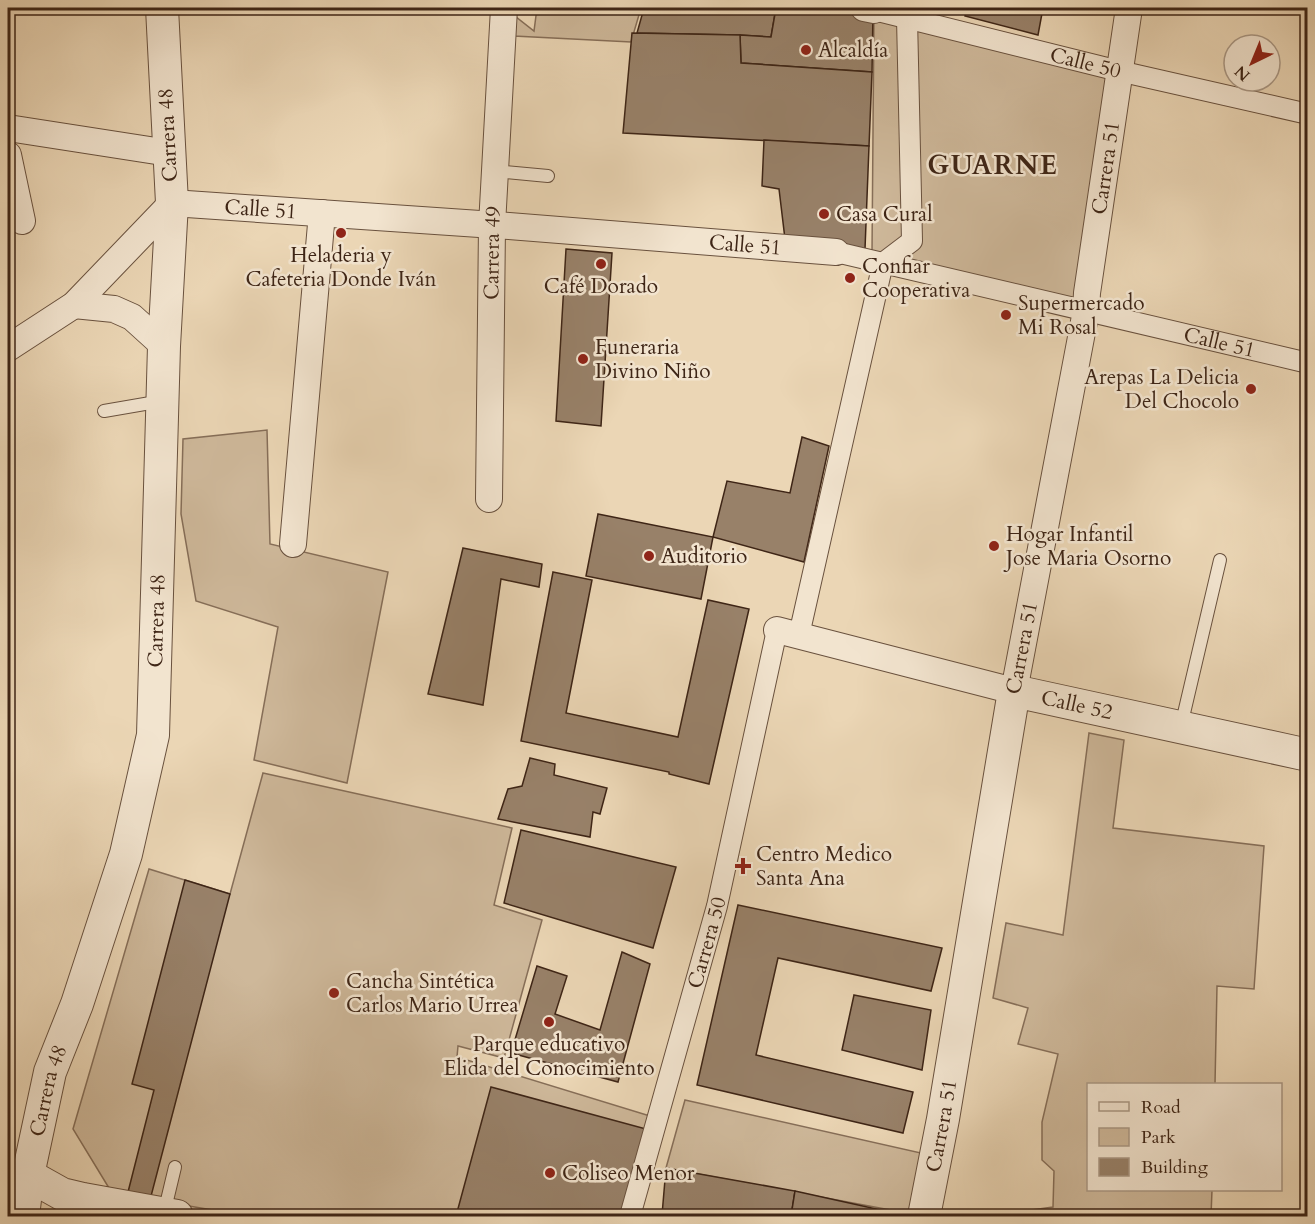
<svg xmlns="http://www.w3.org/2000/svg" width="1315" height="1224" font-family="Cardo,serif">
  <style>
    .green { fill: #ceb89a; stroke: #866e58; stroke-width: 1.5 }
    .building { fill: #988169; stroke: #3e2516; stroke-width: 1.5 }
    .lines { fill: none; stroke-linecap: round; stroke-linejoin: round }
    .service-casing { stroke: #69513e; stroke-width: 14 }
    .pedestrian-casing { stroke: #69513e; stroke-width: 22 }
    .minor-casing { stroke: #69513e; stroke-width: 28 }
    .tertiary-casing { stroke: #69513e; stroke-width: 34 }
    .service { stroke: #f2e4cf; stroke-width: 12 }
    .pedestrian { stroke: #f2e4cf; stroke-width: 20 }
    .minor { stroke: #f2e4cf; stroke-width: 26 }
    .tertiary { stroke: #f2e4cf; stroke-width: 32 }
    .poi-dot { fill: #8f2418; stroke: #f2e4cf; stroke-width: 2 }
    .labels { text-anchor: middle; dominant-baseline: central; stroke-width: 5; stroke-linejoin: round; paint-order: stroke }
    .poi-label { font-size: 21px; fill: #3e2516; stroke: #f2e4cf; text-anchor: start }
    .street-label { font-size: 21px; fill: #3e2516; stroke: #f2e4cf }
    .district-label { font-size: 27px; font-weight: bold; letter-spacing: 1.5px; fill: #3e2516; stroke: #f2e4cf }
  </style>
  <rect width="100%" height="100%" fill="#ebd6b5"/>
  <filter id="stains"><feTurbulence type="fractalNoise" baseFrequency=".00333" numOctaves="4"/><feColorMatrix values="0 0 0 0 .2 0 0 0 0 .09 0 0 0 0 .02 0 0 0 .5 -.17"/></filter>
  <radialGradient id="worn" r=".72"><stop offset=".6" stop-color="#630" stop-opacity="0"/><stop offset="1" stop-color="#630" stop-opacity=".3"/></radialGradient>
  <!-- green -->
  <g class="green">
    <path d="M537,8H641L631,42L514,36L516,17L534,31Z"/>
    <path d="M874,10L1115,76L1079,300L872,253Z"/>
    <path d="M267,430L270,544L388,572L347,783L254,760L278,627L196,601L181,514L183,439Z"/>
    <path d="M1089,733L1124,740L1113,828L1264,846L1254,989L1217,986L1215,1084H1088V1190H1212L1211,1216H1024L1025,1211L1053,1207L1054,1171L1042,1160V1122L1058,1054L1018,1044L1028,1008L993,998L1006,923L1063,935Z"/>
    <path d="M263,773L512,828L494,905L542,920L504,1058L458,1046L457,1057L650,1116L620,1216H248L112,1193L73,1129L149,869L230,894Z"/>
    <path d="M685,1100L921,1153L912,1214L666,1168Z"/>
  </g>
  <!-- building -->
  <g class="building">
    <path d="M644,8H776L771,37L740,35L637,33Z"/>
    <path d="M776,8H851L873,13L872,72L741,63L740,35L771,37Z"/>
    <path d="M967,8H1043L1038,35L965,16Z"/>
    <path d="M632,33L740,35L741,63L872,72L869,146L623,133Z"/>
    <path d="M764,140L869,146L865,249L785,239L779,189L762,186Z"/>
    <path d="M566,249L612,253L601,426L556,421Z"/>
    <path d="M802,437L829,446L804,562L713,537L727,481L790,493Z"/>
    <path d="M598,514L713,537L701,599L586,576Z"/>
    <path d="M463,548L542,564L539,587L501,579L483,705L428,694Z"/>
    <path d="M553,572L592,580L566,713L678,737L708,600L749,609L709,784L669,774V772L521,741Z"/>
    <path d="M530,758L555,764L554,775L607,788L600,814L593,812L590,837L498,819L508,789L522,786Z"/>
    <path d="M521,830L676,867L653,948L504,903Z"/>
    <path d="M185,880L230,894L150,1200L127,1196L154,1090L132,1084Z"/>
    <path d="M738,905L942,948L931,991L778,958L756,1055L913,1092L903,1133L697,1085Z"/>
    <path d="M622,952L650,964L618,1082L511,1053L537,966L567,976L555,1014L600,1030Z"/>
    <path d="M854,995L931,1010L922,1070L842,1050Z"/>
    <path d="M491,1087L646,1129L620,1216H456Z"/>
    <path d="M666,1168L795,1191L791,1216H673L662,1215Z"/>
    <path d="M795,1191L890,1212L889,1216H791Z"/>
  </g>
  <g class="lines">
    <defs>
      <g id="service">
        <path d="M495,171L548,176"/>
        <path d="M104,411L162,401"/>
        <path d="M1181,726L1220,560"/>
        <path d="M164,1213L175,1167"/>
      </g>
      <g id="pedestrian">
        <path id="s1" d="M874,10L1119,71L1308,114"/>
        <path id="s2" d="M836,252L1308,363"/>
        <path d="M799,635L883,263L912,241L907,18"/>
        <path id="s3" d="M630,1216L717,906L777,630"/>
      </g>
      <g id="minor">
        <path d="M864,8L874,10L875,8"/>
        <path d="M8,128L169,153"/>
        <path d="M8,155L22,221"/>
        <path d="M74,305L114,309L132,317L164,346"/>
        <path id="s4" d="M8,348L74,305L172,203L509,226L836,252"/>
        <path id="s5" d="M489,499L492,225L504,8"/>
        <path d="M293,544L322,213"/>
        <path id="s6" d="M777,630L1014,691L1086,311L1087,293L1129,8"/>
      </g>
      <g id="tertiary">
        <path d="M28,1175L62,1194L83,1199L177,1216"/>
        <path id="s7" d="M23,1216L28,1175L50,1072L77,1004L126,854L153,735L164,346L172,203L162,8"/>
        <path id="s8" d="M924,1216L943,1119L1014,691L1308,755"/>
      </g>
    </defs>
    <!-- service casing -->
    <use href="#service" class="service-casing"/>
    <!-- pedestrian casing -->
    <use href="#pedestrian" class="pedestrian-casing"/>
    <!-- minor casing -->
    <use href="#minor" class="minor-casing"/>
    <!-- tertiary casing -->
    <use href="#tertiary" class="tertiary-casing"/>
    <!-- service -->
    <use href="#service" class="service"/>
    <!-- pedestrian -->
    <use href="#pedestrian" class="pedestrian"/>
    <!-- minor -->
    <use href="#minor" class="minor"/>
    <!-- tertiary -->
    <use href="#tertiary" class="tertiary"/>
  </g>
  <!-- markers -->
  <g class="poi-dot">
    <circle cx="806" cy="50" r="6"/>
    <circle cx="824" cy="214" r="6"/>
    <circle cx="341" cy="233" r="6"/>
    <circle cx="601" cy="264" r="6"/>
    <circle cx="850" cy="278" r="6"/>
    <circle cx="1006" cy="315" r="6"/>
    <circle cx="583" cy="359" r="6"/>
    <circle cx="1251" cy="389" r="6"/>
    <circle cx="994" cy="546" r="6"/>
    <circle cx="649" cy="556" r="6"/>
    <path d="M740 857h6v6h6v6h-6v6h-6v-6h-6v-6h6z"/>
    <circle cx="334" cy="993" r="6"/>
    <circle cx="549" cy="1022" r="6"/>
    <circle cx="550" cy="1173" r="6"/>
  </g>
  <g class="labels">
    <!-- poi labels -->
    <g class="poi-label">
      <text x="818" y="50">Alcaldía</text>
      <text x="836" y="214">Casa Cural</text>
      <text x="341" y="255" text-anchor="middle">Heladeria y<tspan x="341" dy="24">Cafeteria Donde Iván</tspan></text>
      <text x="862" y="266">Confiar<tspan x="862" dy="24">Cooperativa</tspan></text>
      <text x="601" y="286" text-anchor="middle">Café Dorado</text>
      <text x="1018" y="303">Supermercado<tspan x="1018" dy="24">Mi Rosal</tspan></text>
      <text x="595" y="347">Funeraria<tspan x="595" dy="24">Divino Niño</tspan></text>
      <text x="1239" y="377" text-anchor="end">Arepas La Delicia<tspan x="1239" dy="24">Del Chocolo</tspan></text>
      <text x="1006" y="534">Hogar Infantil<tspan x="1006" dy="24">Jose Maria Osorno</tspan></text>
      <text x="661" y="556">Auditorio</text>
      <text x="756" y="854">Centro Medico<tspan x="756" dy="24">Santa Ana</tspan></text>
      <text x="346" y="981">Cancha Sintética<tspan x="346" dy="24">Carlos Mario Urrea</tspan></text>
      <text x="549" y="1044" text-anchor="middle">Parque educativo<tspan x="549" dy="24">Elida del Conocimiento</tspan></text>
      <text x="562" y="1173">Coliseo Menor</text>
    </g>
    <!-- street labels -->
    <g class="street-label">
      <text stroke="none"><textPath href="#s1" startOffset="218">Calle 50</textPath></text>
      <text transform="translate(168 135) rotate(-93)">Carrera 48</text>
      <text stroke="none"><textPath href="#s6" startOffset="776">Carrera 51</textPath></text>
      <text stroke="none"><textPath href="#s4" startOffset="309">Calle 51</textPath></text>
      <text stroke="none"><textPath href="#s4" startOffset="795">Calle 51</textPath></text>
      <text stroke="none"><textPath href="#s5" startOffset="246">Carrera 49</textPath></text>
      <text stroke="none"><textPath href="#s2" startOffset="394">Calle 51</textPath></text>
      <text stroke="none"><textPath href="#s7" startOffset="614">Carrera 48</textPath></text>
      <text transform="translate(1022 648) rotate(-79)">Carrera 51</text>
      <text stroke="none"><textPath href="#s8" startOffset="597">Calle 52</textPath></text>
      <text stroke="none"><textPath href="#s3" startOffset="284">Carrera 50</textPath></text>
      <text stroke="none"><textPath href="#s7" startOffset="128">Carrera 48</textPath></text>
      <text stroke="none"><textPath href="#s8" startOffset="92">Carrera 51</textPath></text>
    </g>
    <!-- district labels -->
    <g class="district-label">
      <text x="993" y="165">GUARNE</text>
    </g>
  </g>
  <!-- margin -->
  <rect width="1315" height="1224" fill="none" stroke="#ebd6b5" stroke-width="30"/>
  <rect x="9" y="9" width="1297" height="1206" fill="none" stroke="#3e2516" stroke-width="3"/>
  <rect x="15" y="15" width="1285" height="1194" fill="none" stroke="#3e2516" stroke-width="1.5"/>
  <!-- legend -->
  <rect x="1087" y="1083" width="195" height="108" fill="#f2e4cf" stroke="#aa9885" stroke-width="1.5"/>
  <rect x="1099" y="1102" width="30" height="9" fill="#f2e4cf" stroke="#aa9885" stroke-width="1.5"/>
  <text x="1141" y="1113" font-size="18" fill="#3e2516">Road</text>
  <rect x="1099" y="1128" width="30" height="18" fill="#ceb89a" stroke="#aa9885" stroke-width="1.5"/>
  <text x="1141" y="1143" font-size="18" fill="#3e2516">Park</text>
  <rect x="1099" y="1158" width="30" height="18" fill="#988169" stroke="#aa9885" stroke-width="1.5"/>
  <text x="1141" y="1173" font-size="18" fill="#3e2516">Building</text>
  <!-- north arrow -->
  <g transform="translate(1252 63) rotate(223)"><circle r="28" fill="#f2e4cf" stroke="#aa9885" stroke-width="1.5"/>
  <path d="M0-4.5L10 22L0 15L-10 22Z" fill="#8f2418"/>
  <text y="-9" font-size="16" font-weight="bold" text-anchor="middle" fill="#3e2516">N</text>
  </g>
  <rect width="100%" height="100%" filter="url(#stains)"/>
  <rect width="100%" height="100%" fill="url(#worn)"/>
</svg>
